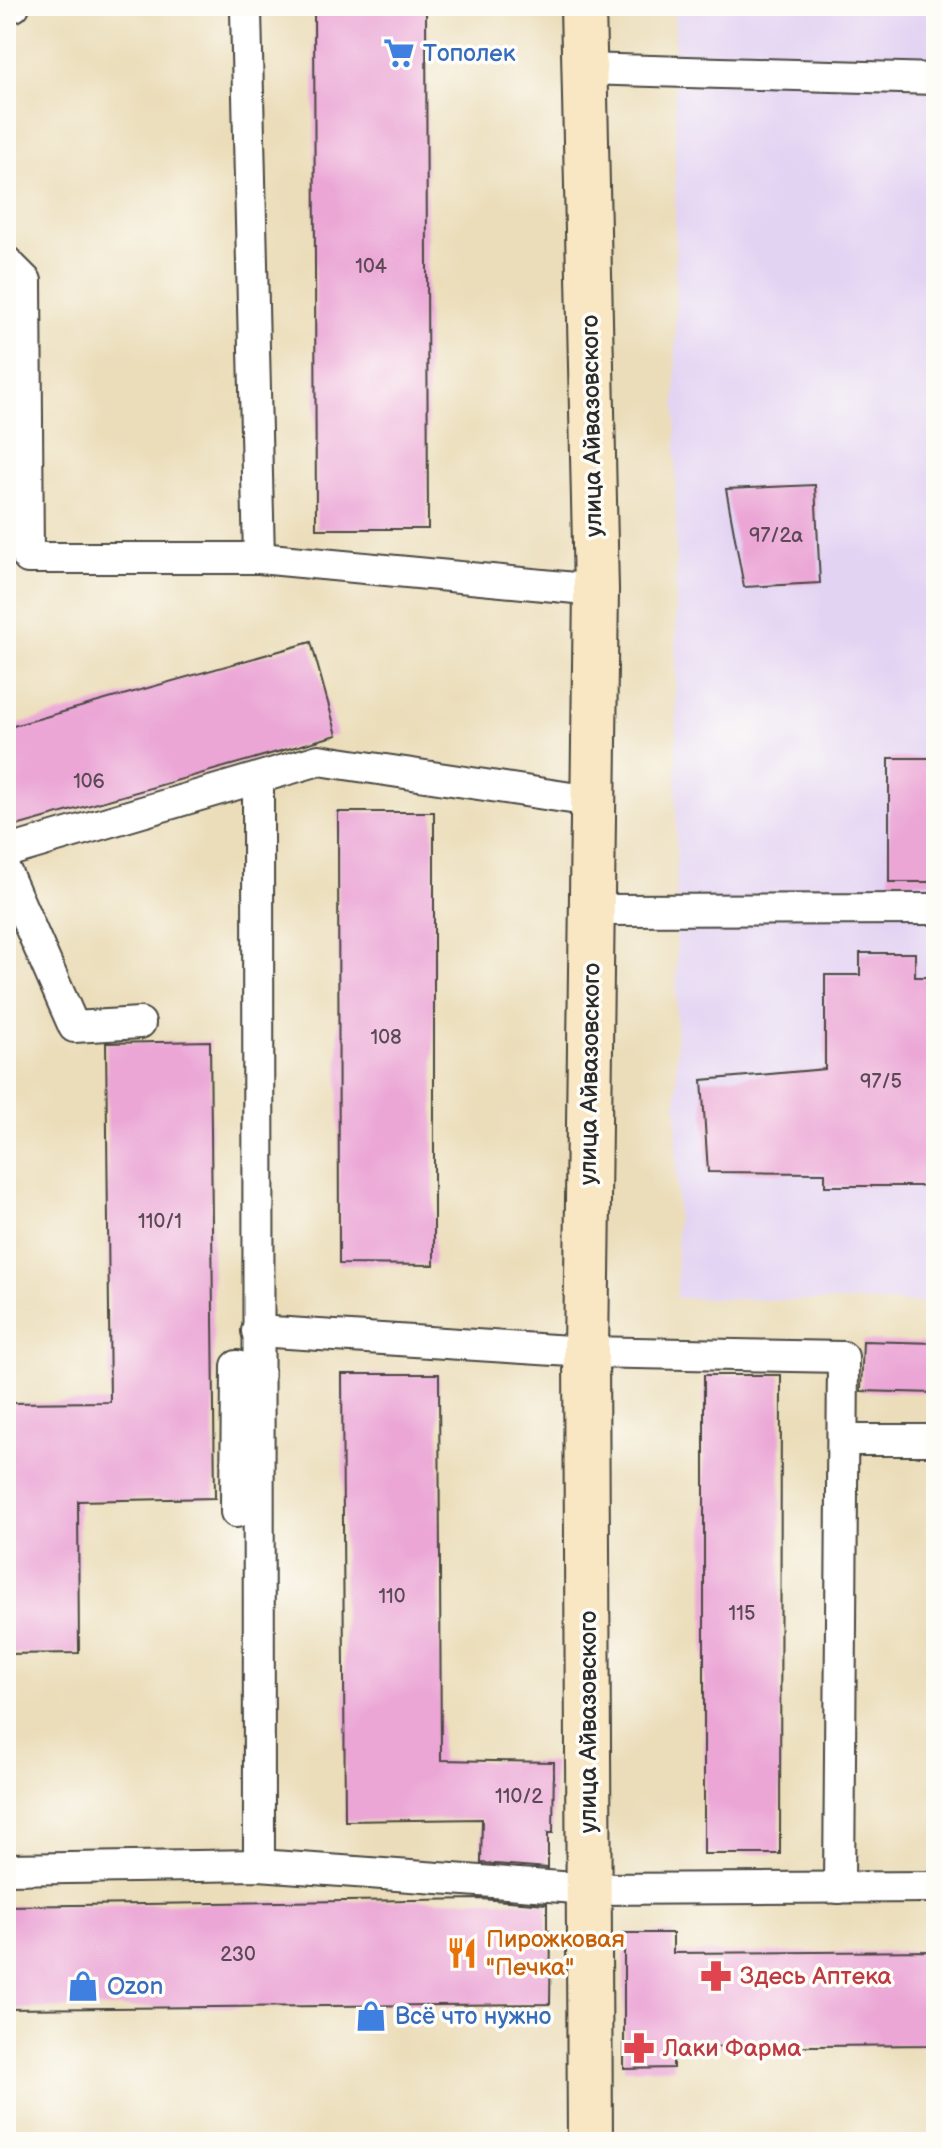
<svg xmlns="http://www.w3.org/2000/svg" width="942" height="2148" font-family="'Balsamiq Sans',sans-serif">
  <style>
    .built { fill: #e3d3f3 }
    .building { fill: #eba6d6 }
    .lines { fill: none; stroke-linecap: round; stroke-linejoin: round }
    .lane-casing { stroke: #484640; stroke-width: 34 }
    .secondary-casing { stroke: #484640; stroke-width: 48 }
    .lane { stroke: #fff; stroke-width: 30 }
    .secondary { stroke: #f9e7c3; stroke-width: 44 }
    .labels { text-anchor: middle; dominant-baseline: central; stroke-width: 7; stroke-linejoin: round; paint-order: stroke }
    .number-label { font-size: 20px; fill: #5b4a56 }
    .shop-label { font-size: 24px; fill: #366cbe; stroke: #fdfcf7; text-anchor: start }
    .street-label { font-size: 24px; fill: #2b2b2b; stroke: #fdfcf7 }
    .food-label { font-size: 24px; fill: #c56008; stroke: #fdfcf7; text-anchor: start }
    .health-label { font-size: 24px; fill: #be3a42; stroke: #fdfcf7; text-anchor: start }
  </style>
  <rect width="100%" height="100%" fill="#fdfcf7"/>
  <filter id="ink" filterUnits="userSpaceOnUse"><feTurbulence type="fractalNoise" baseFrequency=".0125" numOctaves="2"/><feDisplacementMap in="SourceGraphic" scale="16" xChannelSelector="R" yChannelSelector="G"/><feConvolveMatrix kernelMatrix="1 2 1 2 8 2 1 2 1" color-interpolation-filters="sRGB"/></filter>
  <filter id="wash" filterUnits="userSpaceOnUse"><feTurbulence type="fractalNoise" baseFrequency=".006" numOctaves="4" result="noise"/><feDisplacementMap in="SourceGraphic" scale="32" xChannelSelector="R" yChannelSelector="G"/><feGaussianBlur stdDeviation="1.8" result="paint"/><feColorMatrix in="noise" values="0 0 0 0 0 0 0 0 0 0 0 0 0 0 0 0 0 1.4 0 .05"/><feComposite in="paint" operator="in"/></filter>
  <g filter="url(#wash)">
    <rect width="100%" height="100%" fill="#ebddb9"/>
    <!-- built -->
    <path class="built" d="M675,6H936V1303L677,1298Z"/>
    <g id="blocks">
      <!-- building -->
      <g class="building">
        <path d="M314,6H426L428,529H316Z"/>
        <path d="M815,485L820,583L744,587L726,489Z"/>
        <path d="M311,642L337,735L6,829V728Z"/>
        <rect x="889" y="758" width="47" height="124"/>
        <path d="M338,812H434V1265L339,1264Z"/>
        <path d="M860,953H915V977H936V1186H825V1173L708,1172L702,1080L825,1069V975H860Z"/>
        <path d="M210,1041L215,1498L78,1501L79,1653L6,1654V1403L110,1402L106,1043Z"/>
        <path d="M863,1341L936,1343V1393L861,1391Z"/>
        <path d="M342,1374H439L441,1760L554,1762L553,1833H548V1868L481,1863L482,1819L345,1821Z"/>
        <path d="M704,1375H781L780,1854H704Z"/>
        <path d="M481,1899L547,1904V1931H551L550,2004L6,2009V1906Z"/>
        <path d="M624,1933H673V1953L936,1951V2045L673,2047V2068L624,2069Z"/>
      </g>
    </g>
  </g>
  <g filter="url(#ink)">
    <use href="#blocks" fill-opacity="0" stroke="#484640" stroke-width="2"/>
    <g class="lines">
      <defs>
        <g id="lane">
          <path d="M6,8L14,6"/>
          <path d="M246,11L259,558"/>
          <path d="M583,69L936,79"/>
          <path d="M6,261L26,281L28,558H259L596,590"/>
          <path d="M258,780L259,1865"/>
          <path d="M6,852L319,760L591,801"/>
          <path d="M6,872L74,1027L140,1023"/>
          <path d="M593,910L936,909"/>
          <path d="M257,1331L586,1352L843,1357L839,1888"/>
          <path d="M845,1440H936"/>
          <path d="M236,1512L237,1366"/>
          <path d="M6,1869L259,1865L589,1889L936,1887"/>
        </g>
        <path id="secondary" d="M583,6L596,590L586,1352L590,2142"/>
      </defs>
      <!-- lane casing -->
      <use href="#lane" class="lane-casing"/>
      <!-- secondary casing -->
      <use href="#secondary" class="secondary-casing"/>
      <!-- lane -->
      <use href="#lane" class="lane"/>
      <!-- secondary -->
      <use href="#secondary" class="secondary"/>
    </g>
  </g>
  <!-- icons -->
  <defs>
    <symbol id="supermarket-bare" viewBox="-9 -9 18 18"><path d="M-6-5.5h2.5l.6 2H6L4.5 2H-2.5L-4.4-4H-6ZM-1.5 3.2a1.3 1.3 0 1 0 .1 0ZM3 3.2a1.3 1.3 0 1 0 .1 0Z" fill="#3f7fe0" stroke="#fdfcf7" stroke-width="2.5" paint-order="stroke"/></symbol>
    <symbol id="restaurant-bare" viewBox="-9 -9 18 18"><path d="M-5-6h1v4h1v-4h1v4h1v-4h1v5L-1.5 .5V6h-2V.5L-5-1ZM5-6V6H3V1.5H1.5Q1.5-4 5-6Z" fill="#e8710a" stroke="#fdfcf7" stroke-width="2.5" paint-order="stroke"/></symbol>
    <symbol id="pharmacy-bare" viewBox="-9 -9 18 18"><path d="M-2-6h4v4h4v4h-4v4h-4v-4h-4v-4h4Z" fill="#e0444e" stroke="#fdfcf7" stroke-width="2.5" paint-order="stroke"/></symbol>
    <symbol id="shop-bare" viewBox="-9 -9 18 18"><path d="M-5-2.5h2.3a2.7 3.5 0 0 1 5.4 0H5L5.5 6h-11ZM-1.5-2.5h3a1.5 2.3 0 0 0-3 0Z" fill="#3f7fe0" stroke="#fdfcf7" stroke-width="2.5" paint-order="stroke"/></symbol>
  </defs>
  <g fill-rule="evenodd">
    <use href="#supermarket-bare" x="377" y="31" width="44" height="44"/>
    <use href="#restaurant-bare" x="440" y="1931" width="44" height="44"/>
    <use href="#pharmacy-bare" x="694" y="1954" width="44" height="44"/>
    <use href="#shop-bare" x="61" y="1964" width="44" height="44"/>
    <use href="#shop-bare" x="349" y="1994" width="44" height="44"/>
    <use href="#pharmacy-bare" x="617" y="2026" width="44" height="44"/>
  </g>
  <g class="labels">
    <!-- number labels -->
    <g class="number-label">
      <text x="371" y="267">104</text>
      <text x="776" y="536">97/2а</text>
      <text x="89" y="782">106</text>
      <text x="386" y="1038">108</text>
      <text x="881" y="1082">97/5</text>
      <text x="160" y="1222">110/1</text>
      <text x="392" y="1597">110</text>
      <text x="742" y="1614">115</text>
      <text x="519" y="1797">110/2</text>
      <text x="238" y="1955">230</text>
    </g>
    <!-- shop labels -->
    <g class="shop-label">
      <text x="423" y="53">Тополек</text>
      <text x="107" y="1986">Ozon</text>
      <text x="395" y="2016">Всё что нужно</text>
    </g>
    <!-- street labels -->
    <g class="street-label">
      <text transform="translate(592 426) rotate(-91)">улица Айвазовского</text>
      <text transform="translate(590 1074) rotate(-89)">улица Айвазовского</text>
      <text transform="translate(588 1722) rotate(-90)">улица Айвазовского</text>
    </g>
    <!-- food labels -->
    <g class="food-label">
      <text x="486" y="1939">Пирожковая<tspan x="486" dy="28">"Печка"</tspan></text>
    </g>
    <!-- health labels -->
    <g class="health-label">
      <text x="740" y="1976">Здесь Аптека</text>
      <text x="663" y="2048">Лаки Фарма</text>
    </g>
  </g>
  <!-- margin -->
  <rect width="942" height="2148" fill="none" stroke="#fdfcf7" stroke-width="32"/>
</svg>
